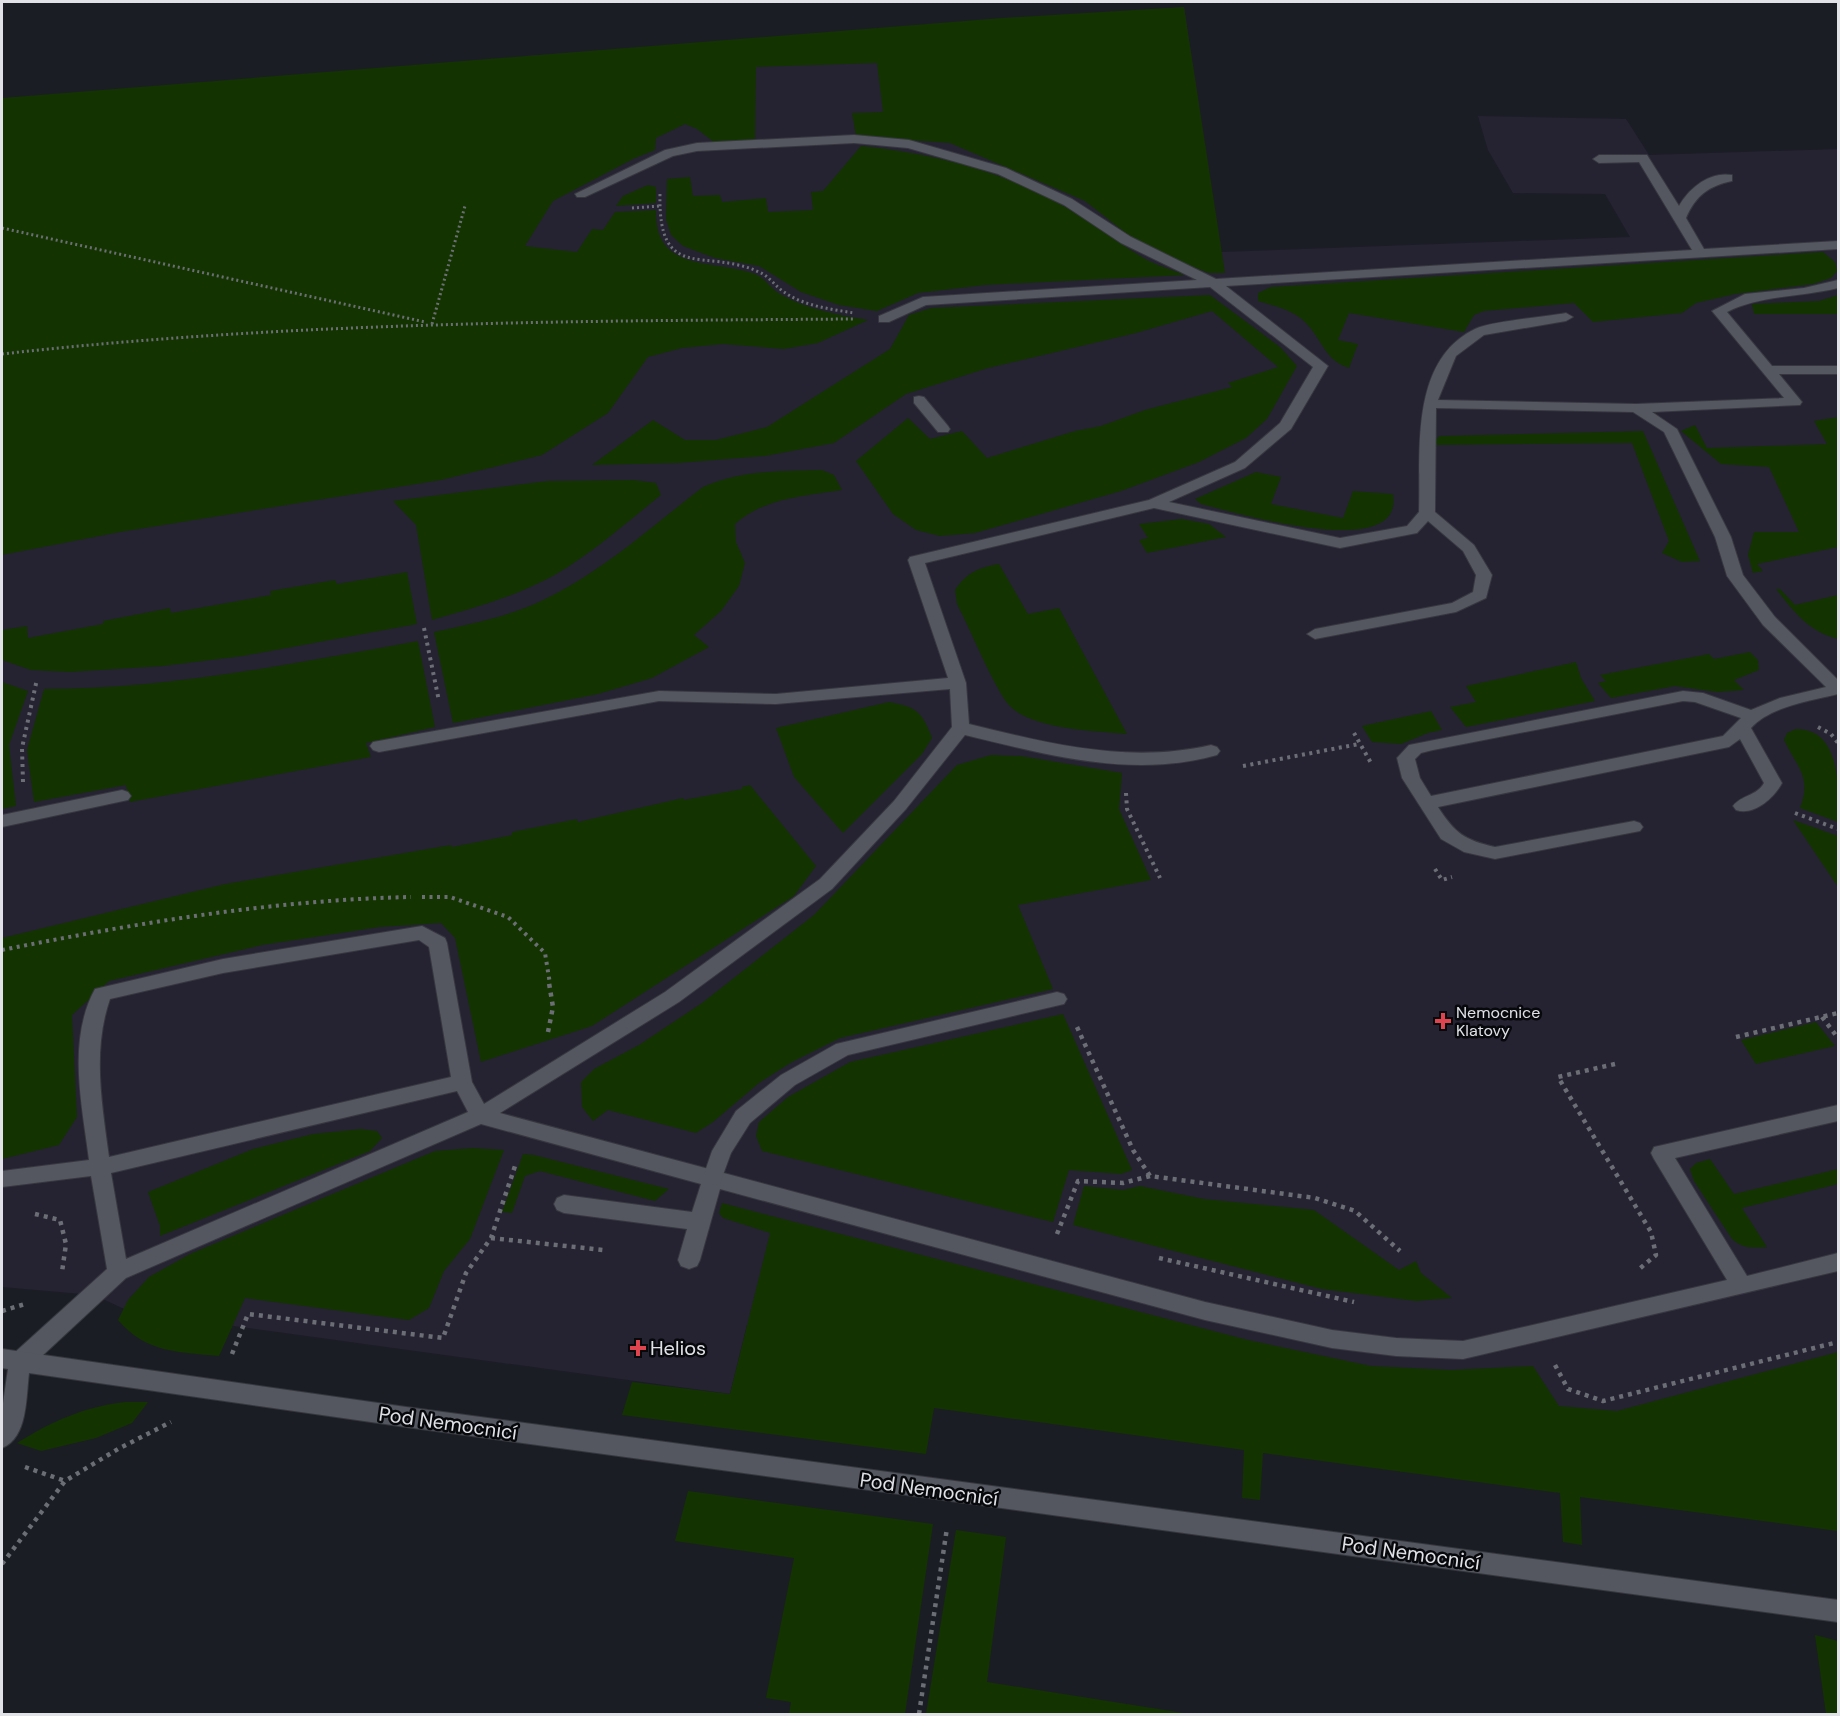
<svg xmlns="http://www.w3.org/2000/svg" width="1840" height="1716" font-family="'DM Sans',sans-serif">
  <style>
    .medical { fill: #252232 }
    .green { fill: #133400 }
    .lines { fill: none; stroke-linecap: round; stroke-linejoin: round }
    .lane-casing { stroke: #36373e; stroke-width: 2 }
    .street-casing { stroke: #36373e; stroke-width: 2 }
    .path-far2 { stroke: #6c6e75; stroke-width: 3; stroke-dasharray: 2 3; stroke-linecap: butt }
    .path-far1 { stroke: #6c6e75; stroke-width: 4; stroke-dasharray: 3 4.5; stroke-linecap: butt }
    .path { stroke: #6c6e75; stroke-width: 4.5; stroke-dasharray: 4 5; stroke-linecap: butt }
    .lane { fill: #545760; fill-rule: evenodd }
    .street { fill: #545760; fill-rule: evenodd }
    .health-dot { fill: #e0444e; stroke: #07080b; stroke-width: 2 }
    .labels { text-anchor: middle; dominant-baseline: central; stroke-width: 5; stroke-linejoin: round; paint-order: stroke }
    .poi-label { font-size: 16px; fill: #e1e2e8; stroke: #07080b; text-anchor: start }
    .near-poi-label { font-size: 20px; fill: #e1e2e8; stroke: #07080b; text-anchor: start }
    .near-street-label { font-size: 20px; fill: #e1e2e8; stroke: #07080b }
  </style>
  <rect width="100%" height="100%" fill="#1b1d24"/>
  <!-- medical -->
  <path class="medical" d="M1184,7L1221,252L1630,237L1605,194L1513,193L1488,150L1478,116L1626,119L1649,155L1838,149V1510L747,1325L730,1394L131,1312L94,1295L2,1287V368L478,248L525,56Z"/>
  <!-- green -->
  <g class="green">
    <path d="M1184,7L1225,273H1209L1176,260L1131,237L1085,201L950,143L856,136L852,113L883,112L877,63L756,67L755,139L715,143L697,129L685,124L656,138L655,150L633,159L553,201L525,246L577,252L592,229L603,230L615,212L656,210C654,273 713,259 755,274C765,278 770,288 780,294C806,309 838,315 868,320L818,343L784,349L723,344L682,348L648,357L608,413L542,455L441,480L120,532L2,555V98L1002,18Z"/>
    <path d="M861,146C929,153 997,169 1058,203C1089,220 1116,242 1147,260C1159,266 1173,270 1185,275L985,285L918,293L877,311L839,305L801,292L759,266L715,258L683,246L671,235L666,219L667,179L690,177L693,196L720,195L722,202L766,198L768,212L813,210L811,192L823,191Z"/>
    <path d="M648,185L656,187V203L616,206L623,196Z"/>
    <path d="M1823,252L1835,262L1837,271L1831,278L1813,284L1735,294L1696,303L1682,313L1593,322L1574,303L1484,311L1474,315L1464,332L1349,313L1338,340L1358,344L1349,368C1324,360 1323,340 1305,322C1293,310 1274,306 1258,301V293L1271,287Z"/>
    <path d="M1210,295L1280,347L1297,366L1267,419L1246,438L1199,462L1121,491L975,533L940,536L916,530L893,514L856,461L908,418L930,439L962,431L987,458L1075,431L1101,426L1145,410L1232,387L1228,383L1278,367L1212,311L1136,333L988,368L906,394L834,443L765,456L679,463L592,465L653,420L685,440H716L767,427L890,349L909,315L931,308Z"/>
    <path d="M1838,295V314H1754L1752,304L1819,301Z"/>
    <path d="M1838,417V547L1757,564L1763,571L1753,573L1748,555L1754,532H1799L1769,467L1721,464L1681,431L1695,425L1707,448L1827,444L1814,421Z"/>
    <path d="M1643,431L1700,561L1682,562L1662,553L1669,541L1632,443L1428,445L1440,436Z"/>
    <path d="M822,470L834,475L842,490C804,496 764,498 735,524L736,542L745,563L739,586L721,611L694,635L709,647L652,678L598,694L453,723L434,632C470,624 507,617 541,601C601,573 652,526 703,487C740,470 782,471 822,470Z"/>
    <path d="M1256,472L1281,477L1271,504L1343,518L1353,491L1393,494C1405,564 1234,512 1201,504L1195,499Z"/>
    <path d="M634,480L656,483L661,495C626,523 580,564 541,582C507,599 469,609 432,620L416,525L393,501L547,481Z"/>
    <path d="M1182,519L1209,524L1226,537L1147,553L1139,540L1148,538L1139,524Z"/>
    <path d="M999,564L1028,614L1059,608L1127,734C1096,731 1033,729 1011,707C996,693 969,626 957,604L955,590C966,573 980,567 999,564Z"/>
    <path d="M407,572L417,624L243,656L163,666L69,672L31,670L2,660V630L27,626L28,638L103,624V621L170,608L171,613L271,595L270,591L335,580L337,584Z"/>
    <path d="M1776,589H1780L1795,605L1838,595V639C1809,632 1794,612 1776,589Z"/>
    <path d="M418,641L435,727L366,743L371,757L130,802L126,785L34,802L27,750L44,689C170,689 295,663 418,641Z"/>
    <path d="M1750,652L1758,660L1759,670L1734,680L1744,690L1717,692L1675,686L1611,698L1598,683L1606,681L1600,675L1709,654L1714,659Z"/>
    <path d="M1576,662L1581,678L1595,701L1466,727L1450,707L1476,702L1466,686Z"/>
    <path d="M2,682L28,691L9,745L16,806L2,809Z"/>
    <path d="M889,702C917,707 922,712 932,738L922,754L843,833L794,777L776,728Z"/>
    <path d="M1431,711L1442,730L1428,733L1401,744L1372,742L1362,726Z"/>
    <path d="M1796,729C1840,729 1839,784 1838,822L1800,808C1812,777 1797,767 1784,740L1787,733Z"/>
    <path d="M991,755L1021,756L1122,773L1119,809L1151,880L1018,905L1053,989L840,1038L792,1062L759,1083L713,1122L696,1133L608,1110L593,1121L582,1107L581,1082L594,1069L639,1045L702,1003L814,915L957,765Z"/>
    <path d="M750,785L816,866L794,896L592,1026L481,1062L455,938L441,923L380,927L262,945L109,981L72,1015L77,1117L59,1145L2,1159V938L225,884L451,845L452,847L512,835V832L577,819L578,822L683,798L684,800L742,789V787Z"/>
    <path d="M1793,820L1838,836V887Z"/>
    <path d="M1063,1014L1132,1170L1121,1174L1069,1170L1053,1222L762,1151L756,1136L759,1122L788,1097L850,1062Z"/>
    <path d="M1816,1022L1835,1046L1756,1064L1741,1040Z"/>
    <path d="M361,1129L377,1131L382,1138L370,1151L160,1236V1226L148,1192L253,1149L313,1134Z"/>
    <path d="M473,1148L504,1150L470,1239L444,1271L429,1308L409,1320L245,1298L219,1356C178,1352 146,1353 118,1320L128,1300L149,1277L190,1254L435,1151Z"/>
    <path d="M523,1154L534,1155L669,1189L655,1201L540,1171L525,1176L512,1213L502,1212Z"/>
    <path d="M1710,1159L1734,1194L1838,1169V1184L1742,1208L1767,1247C1753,1248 1743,1249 1732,1239L1694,1181L1690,1169L1696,1163Z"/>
    <path d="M1084,1186L1123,1190L1140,1186L1204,1199L1314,1210L1399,1270L1416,1261L1421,1273L1452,1298L1416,1301L1322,1289L1073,1225Z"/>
    <path d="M722,1203L1248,1340L1371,1366L1451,1370L1533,1366L1559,1406L1617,1411L1838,1352V1531L1580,1497L1582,1545L1563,1542L1560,1493L1263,1453L1260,1500L1242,1498L1244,1450L934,1408L926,1454L622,1415L632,1382L730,1394L770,1233L723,1218L719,1213Z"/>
    <path d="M125,1402H148L132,1423L96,1438L41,1451L17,1443C52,1421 84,1407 125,1402Z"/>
    <path d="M688,1491L933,1524L905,1714H789L791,1702L766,1698L794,1558L675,1541Z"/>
    <path d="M956,1530L1006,1537L987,1682L1190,1714H926Z"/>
    <path d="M1815,1635L1838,1641V1714H1826Z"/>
  </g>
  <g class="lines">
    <defs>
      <g id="lane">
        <path d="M854,135L909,140L1006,168L1072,199L1131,237L1216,279L1692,250L1639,162L1599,163L1593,159L1599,155H1647L1679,206C1689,188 1710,171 1732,175V181C1709,186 1696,195 1686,218L1704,249L1838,241V249L1226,286L1328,366L1291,429L1245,468L1169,502L1340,538L1407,526L1419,512C1421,452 1409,361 1475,329C1492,321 1545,317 1566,313L1573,317L1566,321L1484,335L1456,356L1438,400L1636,404L1784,398L1712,311L1745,294L1804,288L1838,280V288C1802,297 1761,295 1727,312L1772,366H1838V374H1779L1802,402L1800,405L1652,412L1677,429L1731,537L1743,575L1775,617L1838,680V694C1811,701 1771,706 1751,728L1782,783C1774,798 1754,816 1736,810L1733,806C1741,795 1757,796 1764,783L1740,739L1729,747L1438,807C1455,833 1464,840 1495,847L1634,821L1640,823L1643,827L1640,831L1495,859L1464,852L1441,839L1402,778L1397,758L1409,745L1683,691L1703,693L1751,710L1780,698L1826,687L1763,625L1727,576L1715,537L1664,432L1633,412L1436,408L1435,512L1474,545L1492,575L1486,598L1456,612L1315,639L1307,634L1315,629L1452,603L1473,592L1476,575L1463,551L1428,521L1417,533L1340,548L1154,508L925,563L966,683L969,724C1050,744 1129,764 1211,745L1217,747L1220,751L1217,755C1132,779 1048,755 965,735L906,809L832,889L679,1002L500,1113L1205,1302L1332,1330L1396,1338L1463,1341L1727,1280L1654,1159L1651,1153L1654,1147L1838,1105V1121L1675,1158L1747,1276L1838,1253V1271L1463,1359L1396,1356L1332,1348L1205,1320L720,1189L700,1260L697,1266L689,1269L681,1266L678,1260L687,1229L564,1213L557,1210L554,1204L557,1198L564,1195L692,1212L701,1184L481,1124L126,1278L28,1369L20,1372L12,1369L9,1362L12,1355L107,1269L91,1176L2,1187V1171L89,1160C82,1105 67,1040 95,989L223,959L422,926L445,938L447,943L472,1082L484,1104L665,992L820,879L894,801L952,727L950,689L776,704L659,701L379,752L373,750L370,746L373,742L659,691L776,694L948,678L908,560L910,557L1149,500L1235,462L1280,423L1313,367L1210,287L926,305L889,322H879V316L923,297L1197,280L1121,243L1064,205L998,174L908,148L854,143L697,151L673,156L585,197H577L575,194L665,150L697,143ZM1683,701L1695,702L1741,718L1723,736L1431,796L1420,778L1415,759L1421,753L1433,750ZM419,940L429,947L451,1077L109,1157C102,1104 92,1051 110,999L223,973ZM457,1091L468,1112L126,1259L111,1173Z"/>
        <path d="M919,396L924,397L948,426L950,429L948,432H938L914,403V397Z"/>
        <path d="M122,790L128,792L131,796L128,800L2,827V815Z"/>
      </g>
      <g id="street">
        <path d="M1057,992L1064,994L1067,999L1064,1004L848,1055L795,1085L750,1123L731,1153L720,1183L713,1185L706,1183L703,1177L712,1151L736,1111L781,1075L836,1044Z"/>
        <path d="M2,1349L406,1407L1838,1600V1622L406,1427L29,1373C26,1396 28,1438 2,1448V1410L8,1369L2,1368Z"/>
      </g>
    </defs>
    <!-- lane casing -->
    <use href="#lane" class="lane-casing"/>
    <!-- street casing -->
    <use href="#street" class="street-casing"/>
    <!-- path-far2 -->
    <g class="path-far2">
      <path d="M660,194C658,284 705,247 759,272C769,276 775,286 784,292C804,306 830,309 854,313"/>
      <path d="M632,208L660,206"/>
      <path d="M2,228L425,322"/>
      <path d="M432,324L465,206"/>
      <path d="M2,354C285,322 568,321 853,319"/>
    </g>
    <!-- path-far1 -->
    <g class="path-far1">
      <path d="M424,628L439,701"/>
      <path d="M1818,727L1831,734L1838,743"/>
      <path d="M1354,733L1371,763"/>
      <path d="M1243,766L1359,744"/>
      <path d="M23,782L22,748L37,679"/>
      <path d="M1126,793L1127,809L1160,878"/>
      <path d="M1795,813L1838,829"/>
      <path d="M1435,869L1442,880L1452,877"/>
      <path d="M422,897H450L508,917L545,953L550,984"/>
      <path d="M2,950C137,923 273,900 411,897"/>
    </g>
    <!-- path -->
    <g class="path">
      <path d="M1822,1017L1838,1038"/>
      <path d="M1077,1027L1133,1150L1150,1176L1315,1198L1355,1211L1400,1251"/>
      <path d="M548,1032L553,1007L549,983"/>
      <path d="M1736,1037L1838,1013"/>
      <path d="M1615,1064L1558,1077L1651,1232L1656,1255L1638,1270"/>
      <path d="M35,1214L60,1220L66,1244L62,1272"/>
      <path d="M1057,1234L1078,1181L1123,1183L1150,1176"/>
      <path d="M491,1238L603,1250"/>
      <path d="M1159,1258L1354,1302"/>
      <path d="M2,1311L25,1304"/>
      <path d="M232,1354L248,1314L443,1338L466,1273L491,1238L516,1163"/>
      <path d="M1555,1365L1568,1389L1603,1401L1838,1342"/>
      <path d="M25,1467L65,1481"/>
      <path d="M2,1564L65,1481L118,1449L171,1422"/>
      <path d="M919,1714L947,1528"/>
    </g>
    <!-- lane -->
    <use href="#lane" class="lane"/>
    <!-- street -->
    <use href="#street" class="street"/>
  </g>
  <!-- markers -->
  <g class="health-dot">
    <path d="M1440 1012h6v6h6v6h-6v6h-6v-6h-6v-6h6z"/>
    <path d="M635 1339h6v6h6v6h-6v6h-6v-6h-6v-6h6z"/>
  </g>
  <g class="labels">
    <!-- poi labels -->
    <g class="poi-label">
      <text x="1456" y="1012">Nemocnice<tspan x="1456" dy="18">Klatovy</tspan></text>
    </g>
    <!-- near-poi labels -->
    <g class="near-poi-label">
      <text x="650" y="1348">Helios</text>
    </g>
    <!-- near-street labels -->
    <g class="near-street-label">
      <text transform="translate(448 1423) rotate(8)">Pod Nemocnicí</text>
      <text transform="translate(929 1489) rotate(8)">Pod Nemocnicí</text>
      <text transform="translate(1411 1553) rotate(8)">Pod Nemocnicí</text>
    </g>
  </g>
  <!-- border -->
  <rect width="1840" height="1716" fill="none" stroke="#e1e2e8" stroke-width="6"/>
</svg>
